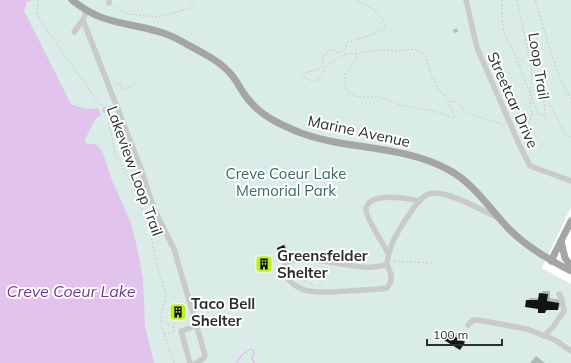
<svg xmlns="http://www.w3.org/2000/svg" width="571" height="363" font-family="Mulish,sans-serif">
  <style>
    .green { fill: #d9ece8 }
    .water { fill: #e2c3ed }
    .shadow { fill: #0003 }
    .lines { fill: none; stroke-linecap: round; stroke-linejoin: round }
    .stream { stroke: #e2c3ed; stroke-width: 1.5 }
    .building { fill: #141414 }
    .path { stroke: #cacaca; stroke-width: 1; stroke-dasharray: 2 2; stroke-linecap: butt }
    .minor { stroke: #cacaca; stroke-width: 5.5 }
    .major { stroke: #a5a5a5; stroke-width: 7 }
    .labels { text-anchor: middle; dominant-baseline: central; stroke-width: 4; stroke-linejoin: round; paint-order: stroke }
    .street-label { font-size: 15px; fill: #2d2d2d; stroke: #fff }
    .park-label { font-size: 15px; fill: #376b64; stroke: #fff }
    .poi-label { font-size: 15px; font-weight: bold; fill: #2d2d2d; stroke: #fff; text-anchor: start }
    .water-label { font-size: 16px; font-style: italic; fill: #7a3594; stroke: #fff }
  </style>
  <rect width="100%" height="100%" fill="#fff"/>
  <!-- green -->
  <path class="green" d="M0,0H571V207L542,268L571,284V363H0Z"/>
  <!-- water -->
  <path class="water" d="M0,0H32L27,2L24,11L71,104C80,108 89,110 98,108L101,115L96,118L85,139L86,143L90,144H94L99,147L103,153L111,178L131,223L138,252L143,279L145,326L154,363H0Z"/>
  <!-- shadow -->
  <g class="shadow">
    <path d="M457,28L458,32L454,33L453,30Z"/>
    <path d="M285,244L287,249L280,252L278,248Z"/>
    <circle cx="265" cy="263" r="5"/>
    <path d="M543,291H550V298L561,300V305L558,309H549L545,312L527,301L530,298H540V294Z"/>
    <path d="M176,307L184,308L181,315L175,308Z"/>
    <path d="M451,331L466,340L460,348L449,333Z"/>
    <path d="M536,356L545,363H530Z"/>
  </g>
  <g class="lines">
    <!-- stream -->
    <path class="stream" d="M236,363L242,355L251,349L254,351L252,359L255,363"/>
  </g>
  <!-- building -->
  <g class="building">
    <path d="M284,245L286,251L279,254L277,248Z"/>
    <circle cx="264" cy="264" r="5.5"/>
    <path d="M539,293L548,294L547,301L559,303L558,310H546L545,313H538V309L525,307L526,300H538Z"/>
    <path d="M174,308L183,309L181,317L173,315Z"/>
    <path d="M448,333L465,342L460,350L444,340Z"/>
  </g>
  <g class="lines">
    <!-- path -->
    <g class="path">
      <path d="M38,0L37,12L40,20L98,102L102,106"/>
      <path d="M502,0V18L504,32L517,60L538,114L546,117L542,89L564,132L571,137"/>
      <path d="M517,0L532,69L530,107L532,114L529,123L522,129L519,130"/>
      <path d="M535,0C546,33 553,69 571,99"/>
      <path d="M115,4L123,12L127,14L157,17L174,13L189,8L194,0"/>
      <path d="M355,54L357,55V58L346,73L344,82L347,91L355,96L361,97H380L400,105L434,111L454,118L455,115L449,104L450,102L438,88L431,74L426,58L423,53L415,49L400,51L376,50L355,54H346L338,57L324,69L320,77L315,81C310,80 306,80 303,74C309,70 317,72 322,67L323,58L328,51L334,50L339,53L344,50L348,42L371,35L385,29C387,14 367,6 355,0"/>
      <path d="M116,85L120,83L123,89L118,91"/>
      <path d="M124,89L134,85"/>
      <path d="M450,102L455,101L469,114L505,125"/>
      <path d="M107,115L115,153L133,186L150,230L156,263L166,294L160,321L164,335L174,363"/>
      <path d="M283,252L285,256"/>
      <path d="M394,261L435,263"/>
      <path d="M290,266L303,280L315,286"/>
      <path d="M290,269L300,273"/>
      <path d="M318,287C323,281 329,273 321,267"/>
      <path d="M161,321L176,328"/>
      <path d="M173,332L176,316H172L174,307L184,309L182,318L176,316"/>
      <path d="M164,334L176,331"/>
    </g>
    <!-- minor -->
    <g class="minor">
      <path d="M466,0L477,48L519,144L530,166L571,181"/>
      <path d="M109,3V0"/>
      <path d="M83,20L140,166L154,209L174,249L205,355L204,358L196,363"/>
      <path d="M74,32L83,20L87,10"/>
      <path d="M105,110L116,107"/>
      <path d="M388,253C383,243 367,220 366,211C365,190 409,199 420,201"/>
      <path d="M298,259C306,260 314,260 323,261C342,263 368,272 387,264C391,274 394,278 387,288C374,290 360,290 347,291C327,292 299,297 286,276C283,271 283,268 286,262Z"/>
      <path d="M387,264C389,245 396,235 406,219C412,211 419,197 429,194C443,188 484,211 498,218"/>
      <path d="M468,325L473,320H478L527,329L555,340L571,351"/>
      <path d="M544,336L553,327L564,311L562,300L559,294"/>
      <path d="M190,363L181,331L190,328L195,324"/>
    </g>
    <!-- major -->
    <g class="major">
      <path d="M72,0C82,8 92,14 103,18C129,27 157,27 181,41C197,50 217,59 229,72C237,80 241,91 248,99C261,116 281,125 301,133C348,150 402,145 447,169C473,182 489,208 509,229C527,247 548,259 571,271"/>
      <path d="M561,241L565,258L571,266"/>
      <path d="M551,261L571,221"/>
    </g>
  </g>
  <!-- icons -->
  <defs>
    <symbol id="building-square" viewBox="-11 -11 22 22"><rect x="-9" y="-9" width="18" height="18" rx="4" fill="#bbf221" stroke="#fff"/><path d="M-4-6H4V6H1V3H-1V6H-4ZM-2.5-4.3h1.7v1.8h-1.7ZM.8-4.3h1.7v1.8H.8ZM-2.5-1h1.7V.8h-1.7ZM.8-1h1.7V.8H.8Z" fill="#111"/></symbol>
  </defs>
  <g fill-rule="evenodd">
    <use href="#building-square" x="254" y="254" width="20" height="20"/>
    <use href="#building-square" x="168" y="302" width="20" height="20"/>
  </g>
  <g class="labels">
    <!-- street labels -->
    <g class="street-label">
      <text transform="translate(539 66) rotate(81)">Loop Trail</text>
      <text transform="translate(513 100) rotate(66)">Streetcar Drive</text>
      <text transform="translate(359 131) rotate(12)">Marine Avenue</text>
      <text transform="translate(135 171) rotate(70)">Lakeview Loop Trail</text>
    </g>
    <!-- park labels -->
    <g class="park-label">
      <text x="286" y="173">Creve Coeur Lake<tspan x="286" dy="17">Memorial Park</tspan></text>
    </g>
    <!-- poi labels -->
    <g class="poi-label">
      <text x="277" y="255">Greensfelder<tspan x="277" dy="17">Shelter</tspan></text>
      <text x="191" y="303">Taco Bell<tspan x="191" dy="17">Shelter</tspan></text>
    </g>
    <!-- water labels -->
    <g class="water-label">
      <text x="71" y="291">Creve Coeur Lake</text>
    </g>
  </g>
  <!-- scale -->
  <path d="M427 339v6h75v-6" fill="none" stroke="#2d2d2d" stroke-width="2"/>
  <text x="433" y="339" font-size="12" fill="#2d2d2d" stroke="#ffffff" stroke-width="3" paint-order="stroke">100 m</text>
</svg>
